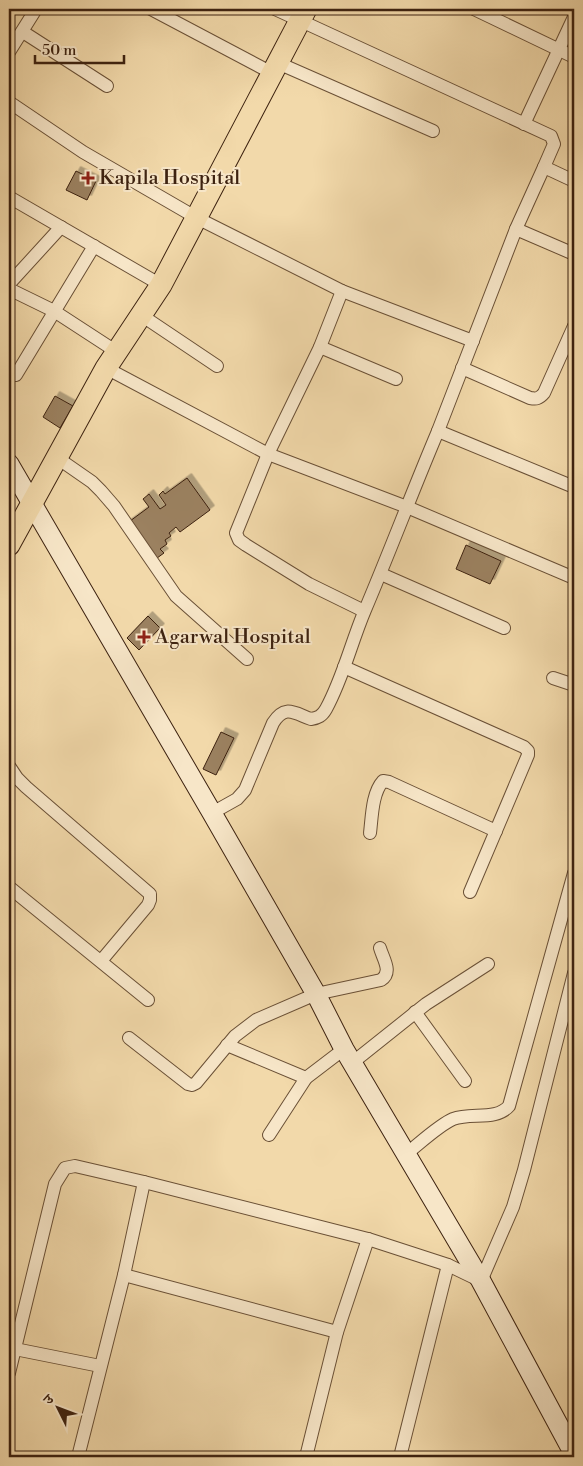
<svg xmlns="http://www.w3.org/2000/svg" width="583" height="1466" font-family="'Libre Bodoni','Noto Serif Devanagari',serif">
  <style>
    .building { fill: #9b8160; stroke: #3d2210; filter: url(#shadow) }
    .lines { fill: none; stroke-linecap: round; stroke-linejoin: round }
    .minor-casing { stroke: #6a5036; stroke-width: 14 }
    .secondary-casing { stroke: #3d2210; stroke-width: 21 }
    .primary-casing { stroke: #3d2210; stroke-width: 23 }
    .minor { stroke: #f7e6c8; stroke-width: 12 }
    .secondary { stroke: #f7e6c8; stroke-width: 19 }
    .primary { stroke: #f2d9aa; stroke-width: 21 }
    .poi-dot { fill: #8f2418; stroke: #f7e6c8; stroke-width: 2 }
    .labels { text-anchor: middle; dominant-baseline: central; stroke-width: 4; stroke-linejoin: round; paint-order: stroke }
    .poi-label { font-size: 20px; fill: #3d2210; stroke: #f7e6c8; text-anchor: start }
  </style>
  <defs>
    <filter id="shadow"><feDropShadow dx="4.5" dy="-4.5" stdDeviation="0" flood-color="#0004"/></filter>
  </defs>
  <rect width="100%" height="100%" fill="#f2d9aa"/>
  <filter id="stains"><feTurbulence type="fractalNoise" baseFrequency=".004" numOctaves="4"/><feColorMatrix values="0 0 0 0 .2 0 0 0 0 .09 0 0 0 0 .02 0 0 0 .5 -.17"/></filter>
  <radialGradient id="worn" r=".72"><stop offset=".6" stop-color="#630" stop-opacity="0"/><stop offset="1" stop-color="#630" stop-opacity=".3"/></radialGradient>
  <!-- building -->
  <g class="building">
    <path d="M76,171L96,181L87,200L66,190Z"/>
    <path d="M55,396L73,406L60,428L43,417Z"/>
    <path d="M187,478L210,510L180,532L176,527L169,533L171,536L165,540L167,544L160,549L164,553L153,561L126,524L149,507L143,499L149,494L160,509L166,505L159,495L163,491L165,494Z"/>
    <path d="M466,545L501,561L490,584L456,569Z"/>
    <path d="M148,616L160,628L139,650L127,638Z"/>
    <path d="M221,732L234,738L216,775L203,769Z"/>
  </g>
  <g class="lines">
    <defs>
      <g id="minor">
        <path d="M151,9L272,73"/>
        <path d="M275,9L551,136L554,144L544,167L574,181"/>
        <path d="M474,9L574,57"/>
        <path d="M23,32L107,86"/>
        <path d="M9,52L36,9"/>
        <path d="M278,63L433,131"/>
        <path d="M9,102L83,152L197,218L342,291L473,341"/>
        <path d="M524,124L574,17"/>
        <path d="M9,197L161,285"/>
        <path d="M516,229L544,167"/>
        <path d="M574,254L516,229L438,431L574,487"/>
        <path d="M9,284L61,227"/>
        <path d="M9,289L54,311L117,352"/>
        <path d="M342,291L320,347L268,454L236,533L239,540L246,545L309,584L364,611"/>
        <path d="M141,315L217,366"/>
        <path d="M320,347L396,379"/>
        <path d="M106,368L268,454L407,507L574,578"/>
        <path d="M462,368L530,398C536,399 539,399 544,393L574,326"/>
        <path d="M16,375L94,246"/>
        <path d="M56,457L92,482L101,491L114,506L176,596L247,659"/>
        <path d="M381,574L504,628"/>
        <path d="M344,667L524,747L528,751V755L470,892"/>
        <path d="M553,678L574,685"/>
        <path d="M9,766L17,778L26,787L150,894V900L148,905L101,961"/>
        <path d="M212,813L237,799L245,790L273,723C285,704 294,713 311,719C318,718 322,716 326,709C343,678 351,643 365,610C390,551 413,490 438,431"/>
        <path d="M370,833C372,817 372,793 383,781L389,782L496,831"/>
        <path d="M9,887L148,1000"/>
        <path d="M415,1012L465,1081"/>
        <path d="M129,1038L188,1084L192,1085L196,1083L235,1036L256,1020L316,994L381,980C393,972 383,959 380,948"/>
        <path d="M227,1045L306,1078"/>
        <path d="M352,1063L426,1004L488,964"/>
        <path d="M269,1135L306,1078L344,1049"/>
        <path d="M406,1154C419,1144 439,1125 453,1119C471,1112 496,1121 509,1106L574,873"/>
        <path d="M124,1275L337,1332"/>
        <path d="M15,1349L100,1366"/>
        <path d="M9,1373L55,1184L65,1168L75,1166L144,1182L368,1239L448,1265L481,1281L513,1207L524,1170L574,973"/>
        <path d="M78,1457L124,1275L144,1182"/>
        <path d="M306,1457L337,1332L368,1239"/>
        <path d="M400,1457L448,1265"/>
      </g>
      <path id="secondary" d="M9,464L212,813L316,994L344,1049L481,1281L574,1454"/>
      <path id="primary" d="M9,545L106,368L161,285L306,9"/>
    </defs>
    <!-- minor casing -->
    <use href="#minor" class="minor-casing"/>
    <!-- secondary casing -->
    <use href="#secondary" class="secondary-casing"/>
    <!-- primary casing -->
    <use href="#primary" class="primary-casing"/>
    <!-- minor -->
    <use href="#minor" class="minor"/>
    <!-- secondary -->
    <use href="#secondary" class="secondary"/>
    <!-- primary -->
    <use href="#primary" class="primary"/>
  </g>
  <!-- markers -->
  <g class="poi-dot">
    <path d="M85.5 170.5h5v5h5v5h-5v5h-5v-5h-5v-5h5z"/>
    <path d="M141.5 629.5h5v5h5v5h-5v5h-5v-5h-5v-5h5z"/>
  </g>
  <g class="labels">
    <!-- poi labels -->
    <g class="poi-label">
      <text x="99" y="178">Kapila Hospital</text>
      <text x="155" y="637">Agarwal Hospital</text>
    </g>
  </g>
  <!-- margin -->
  <rect width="583" height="1466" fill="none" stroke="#f2d9aa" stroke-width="30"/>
  <rect x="10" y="10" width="563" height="1446" fill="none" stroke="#3d2210" stroke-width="2.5"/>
  <rect x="15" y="15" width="553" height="1436" fill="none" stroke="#3d2210"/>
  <!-- north arrow -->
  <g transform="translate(58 1408) rotate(312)" stroke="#f7e6c8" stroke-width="4" paint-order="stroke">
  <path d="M0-4L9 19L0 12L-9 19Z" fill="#3d2210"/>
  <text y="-8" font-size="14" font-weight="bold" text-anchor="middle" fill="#3d2210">उ</text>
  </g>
  <!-- scale -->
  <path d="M35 55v8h89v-8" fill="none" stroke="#3d2210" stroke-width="2.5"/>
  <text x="42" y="55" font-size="15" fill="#3d2210" stroke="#f7e6c8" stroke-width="4" paint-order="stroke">50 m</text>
  <rect width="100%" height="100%" filter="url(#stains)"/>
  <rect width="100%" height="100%" fill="url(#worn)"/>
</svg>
